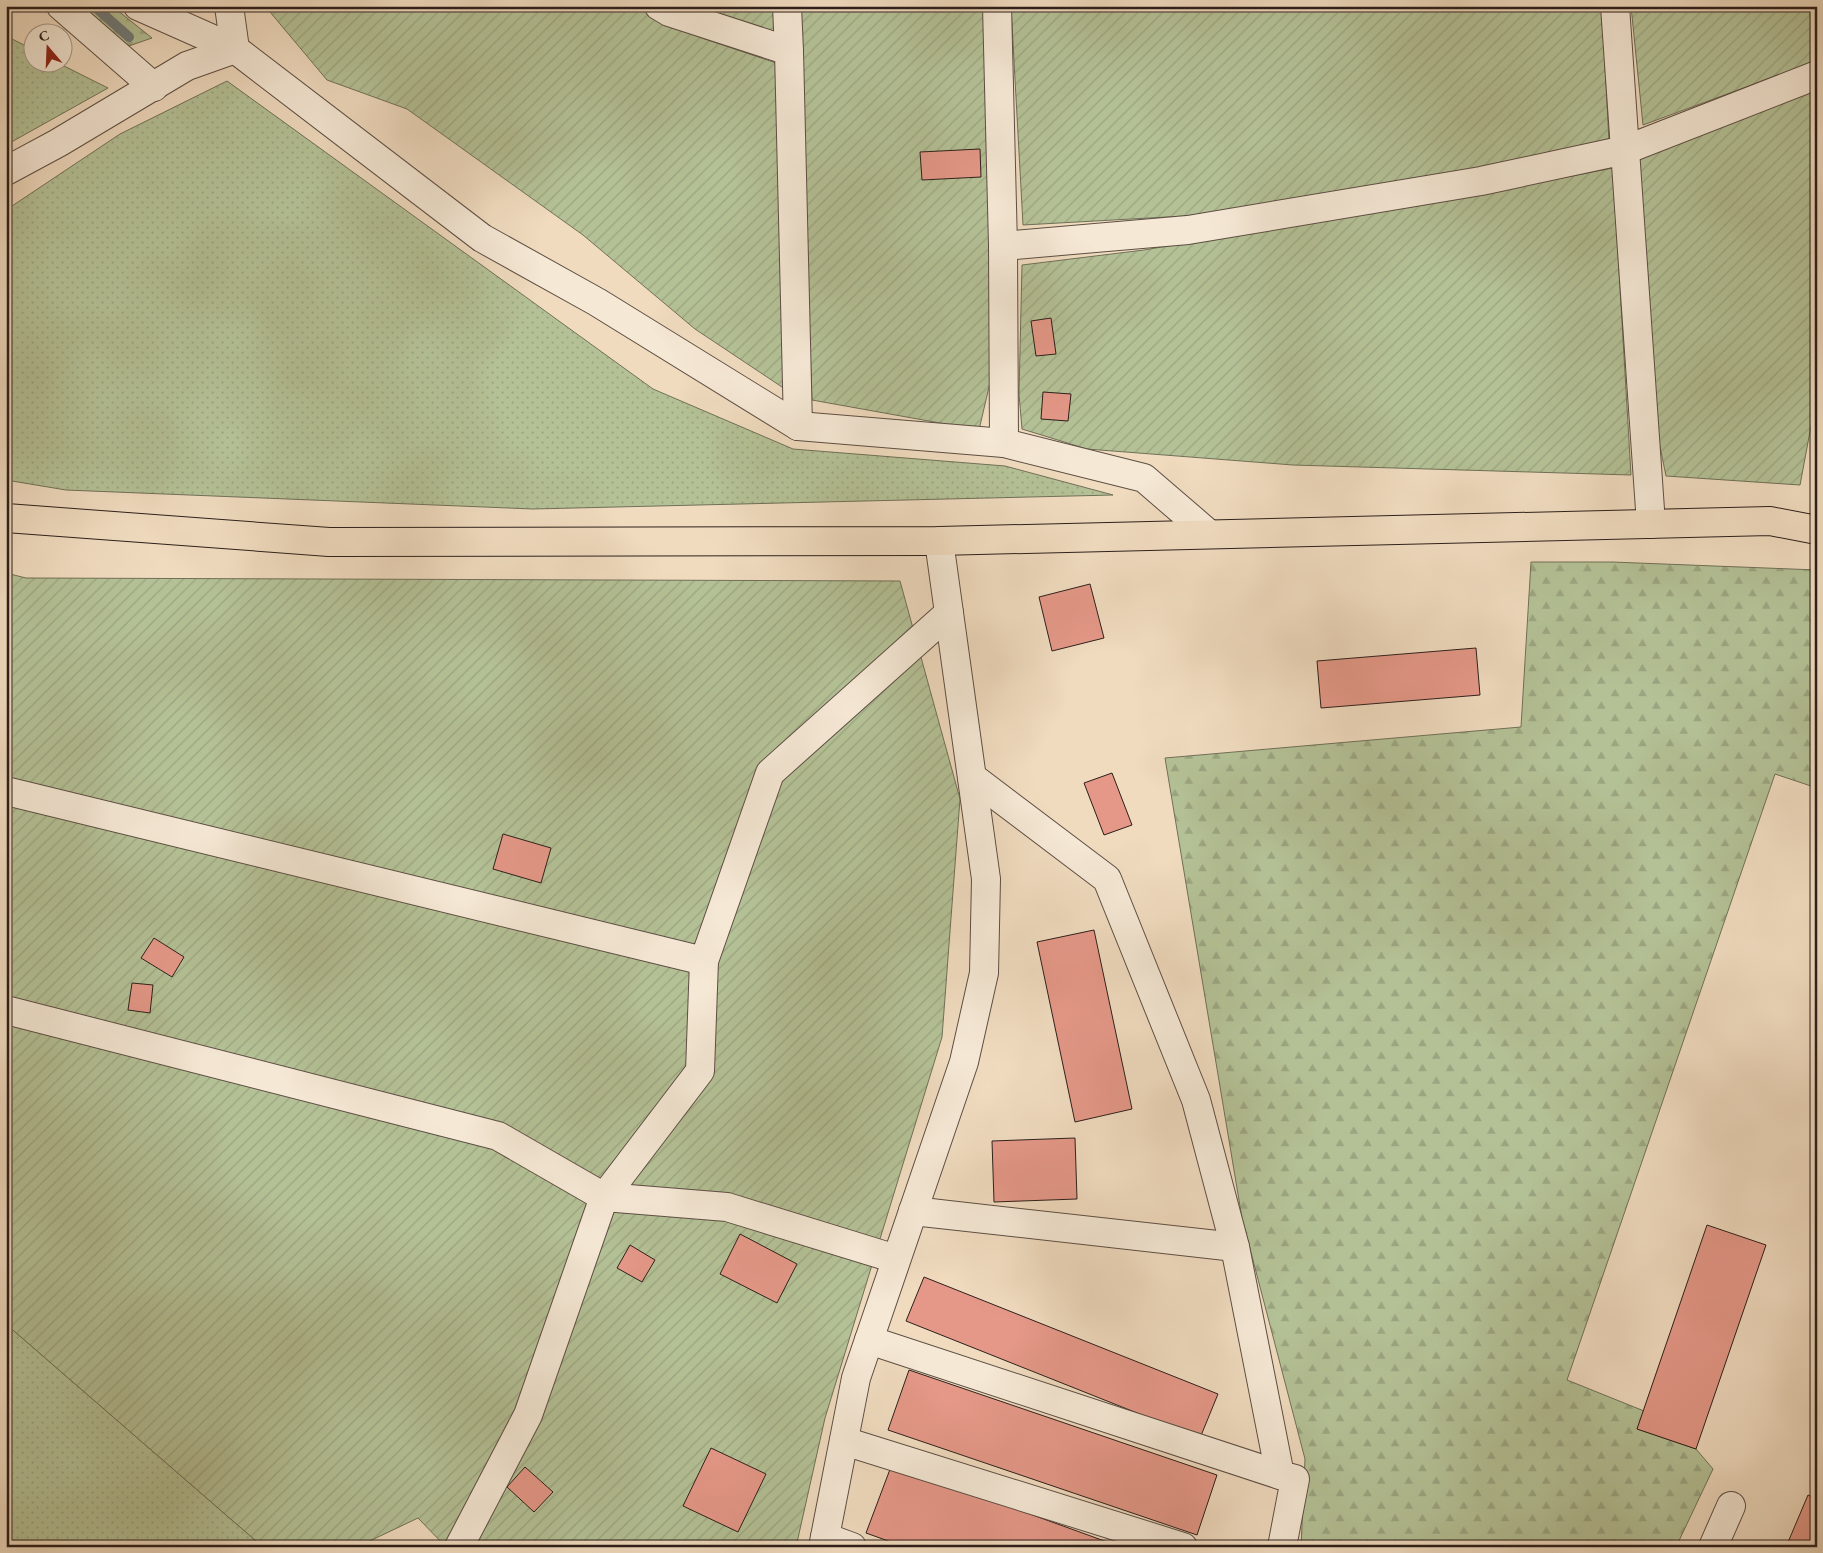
<svg xmlns="http://www.w3.org/2000/svg" width="1823" height="1553" font-family="'EB Garamond',serif">
  <style>
    .grass { fill: url(#grass-dots); stroke: #707058 }
    .forest { fill: url(#forest-firs); stroke: #707058 }
    .garden { fill: url(#garden-furrows); stroke: #707058 }
    .lines { fill: none; stroke-linecap: round; stroke-linejoin: round }
    .stream { stroke: #707b7c; stroke-width: 10 }
    .building { fill: #e59888; stroke: #2c1f1b }
    .minor-casing { stroke: #5d4e44; stroke-width: 30 }
    .major-casing { stroke: #2c1f1b; stroke-width: 30 }
    .minor { stroke: #f5e8d5; stroke-width: 28 }
    .major { stroke: #f0dbbf; stroke-width: 28 }
  </style>
  <defs>
    <pattern id="grass-dots" width="8" height="8" patternUnits="userSpaceOnUse" patternTransform="scale(1.25)"><rect width="8" height="8" fill="#b4c196"/><path d="M2 2h.1M6 6h.1" fill="none" stroke="#9ba581" stroke-width="1.8" stroke-linecap="round"/></pattern>
    <pattern id="forest-firs" width="22" height="20" patternUnits="userSpaceOnUse" patternTransform="scale(1.25)"><rect width="22" height="20" fill="#b4c196"/><path d="M5 1l3.5 6h-7zM16 11l3.5 6h-7z" fill="#9ba581"/></pattern>
    <pattern id="garden-furrows" width="10" height="10" patternUnits="userSpaceOnUse" patternTransform="scale(1.25)"><rect width="10" height="10" fill="#b4c196"/><path d="M-1 1l2-2M0 10L10 0M9 11l2-2" fill="none" stroke="#9ba581"/></pattern>
  </defs>
  <rect width="100%" height="100%" fill="#f0dbbf"/>
  <filter id="stains"><feTurbulence type="fractalNoise" baseFrequency=".004" numOctaves="4"/><feColorMatrix values="0 0 0 0 .2 0 0 0 0 .09 0 0 0 0 .02 0 0 0 .5 -.17"/></filter>
  <radialGradient id="worn" r=".72"><stop offset=".6" stop-color="#630" stop-opacity="0"/><stop offset="1" stop-color="#630" stop-opacity=".3"/></radialGradient>
  <!-- grass -->
  <g class="grass">
    <path d="M6,36L32,49V62L58,63L108,88L6,145Z"/>
    <path d="M227,81L653,389L793,449L1005,466L1113,495L533,509L66,490L6,480V210L120,134Z"/>
    <path d="M6,1324L263,1547H6Z"/>
  </g>
  <!-- forest -->
  <g class="forest">
    <path d="M57,6H112L152,38L117,50Z"/>
    <path d="M1531,562H1612L1817,570V788L1775,774L1567,1380L1644,1411L1637,1429L1696,1449L1713,1469L1676,1547H1301L1305,1459L1242,1218L1165,758L1521,727Z"/>
  </g>
  <!-- garden -->
  <g class="garden">
    <path d="M265,6H633L702,38L776,63L785,389L695,329L583,235L407,109L327,80Z"/>
    <path d="M692,6H773L775,34Z"/>
    <path d="M797,6H987L995,361L979,430L812,400Z"/>
    <path d="M1011,6H1602L1609,142L1392,187L1185,216L1023,225Z"/>
    <path d="M1631,6H1817V61L1643,125Z"/>
    <path d="M1817,88V394L1800,485L1666,476L1654,417L1637,154Z"/>
    <path d="M1613,168L1631,475L1293,465L1087,449L1022,429L1019,394L1022,265L1144,250L1488,192Z"/>
    <path d="M6,573L26,578L900,581L960,799L942,1037L825,1418L796,1547H446L418,1518L357,1547H263L6,1324Z"/>
  </g>
  <g class="lines">
    <!-- stream -->
    <path class="stream" d="M94,6L129,37"/>
  </g>
  <!-- building -->
  <g class="building">
    <path d="M980,149L981,177L922,180L920,152Z"/>
    <path d="M1051,318L1056,354L1036,356L1031,321Z"/>
    <path d="M1043,392L1071,394L1068,421L1041,419Z"/>
    <path d="M1090,584L1104,638L1052,651L1039,597Z"/>
    <path d="M1476,648L1480,695L1321,708L1317,661Z"/>
    <path d="M1112,773L1132,825L1104,835L1084,783Z"/>
    <path d="M503,834L551,848L541,883L493,869Z"/>
    <path d="M1094,930L1132,1109L1075,1122L1037,942Z"/>
    <path d="M154,938L184,957L172,977L141,958Z"/>
    <path d="M132,983L153,985L150,1013L128,1010Z"/>
    <path d="M1075,1138L1077,1199L994,1202L992,1141Z"/>
    <path d="M1707,1225L1766,1245L1696,1449L1637,1429Z"/>
    <path d="M740,1234L797,1264L777,1303L720,1274Z"/>
    <path d="M630,1245L655,1260L642,1282L617,1268Z"/>
    <path d="M924,1277L1218,1394L1200,1438L906,1321Z"/>
    <path d="M909,1370L1217,1475L1197,1535L888,1430Z"/>
    <path d="M711,1448L766,1474L738,1532L683,1506Z"/>
    <path d="M892,1464L1121,1547H905L866,1533Z"/>
    <path d="M525,1467L553,1492L534,1512L507,1487Z"/>
    <path d="M1808,1495L1817,1499V1547H1786Z"/>
  </g>
  <g class="lines">
    <defs>
      <g id="minor">
        <path d="M61,6L154,87"/>
        <path d="M138,6L235,49L482,238L597,302L798,426L1004,443L1144,478L1209,534"/>
        <path d="M659,6L669,12L789,51L798,426"/>
        <path d="M787,6L789,51"/>
        <path d="M997,6L1003,246L1004,443"/>
        <path d="M1615,6L1625,150L1817,75"/>
        <path d="M6,171L58,143L187,66L235,49L229,6"/>
        <path d="M1003,246L1188,230L1481,181L1625,150L1651,524"/>
        <path d="M972,777L1107,879L1196,1100L1235,1247L1280,1475L1295,1479L1282,1547"/>
        <path d="M6,791L704,961L770,773L949,613"/>
        <path d="M6,1010L498,1136L604,1197L528,1415L459,1547"/>
        <path d="M604,1197L727,1207L896,1259"/>
        <path d="M604,1197L700,1071L704,961"/>
        <path d="M913,1211L1235,1247"/>
        <path d="M869,1340L1280,1475"/>
        <path d="M844,1441L1183,1547"/>
        <path d="M825,1537L852,1547"/>
        <path d="M823,1547L856,1378L964,1062L984,973L986,879L939,541"/>
        <path d="M1713,1547L1731,1506"/>
      </g>
      <path id="major" d="M6,518L329,542L939,541L1770,521L1817,530"/>
    </defs>
    <!-- minor casing -->
    <use href="#minor" class="minor-casing"/>
    <!-- major casing -->
    <use href="#major" class="major-casing"/>
    <!-- minor -->
    <use href="#minor" class="minor"/>
    <!-- major -->
    <use href="#major" class="major"/>
  </g>
  <!-- margin -->
  <rect width="1823" height="1553" fill="none" stroke="#f0dbbf" stroke-width="25"/>
  <rect x="8" y="8" width="1808" height="1538" fill="none" stroke="#2c1f1b" stroke-width="2.5"/>
  <rect x="12" y="12" width="1798" height="1528" fill="none" stroke="#2c1f1b"/>
  <!-- north arrow -->
  <g transform="translate(48 48) rotate(341)"><circle r="24" fill="#f5e8d5" stroke="#a5988b"/>
  <path d="M0-4L9 19L0 12L-9 19Z" fill="#8f2418"/>
  <text y="-8" font-size="14" font-weight="bold" text-anchor="middle" fill="#2c1f1b">С</text>
  </g>
  <rect width="100%" height="100%" filter="url(#stains)"/>
  <rect width="100%" height="100%" fill="url(#worn)"/>
</svg>
